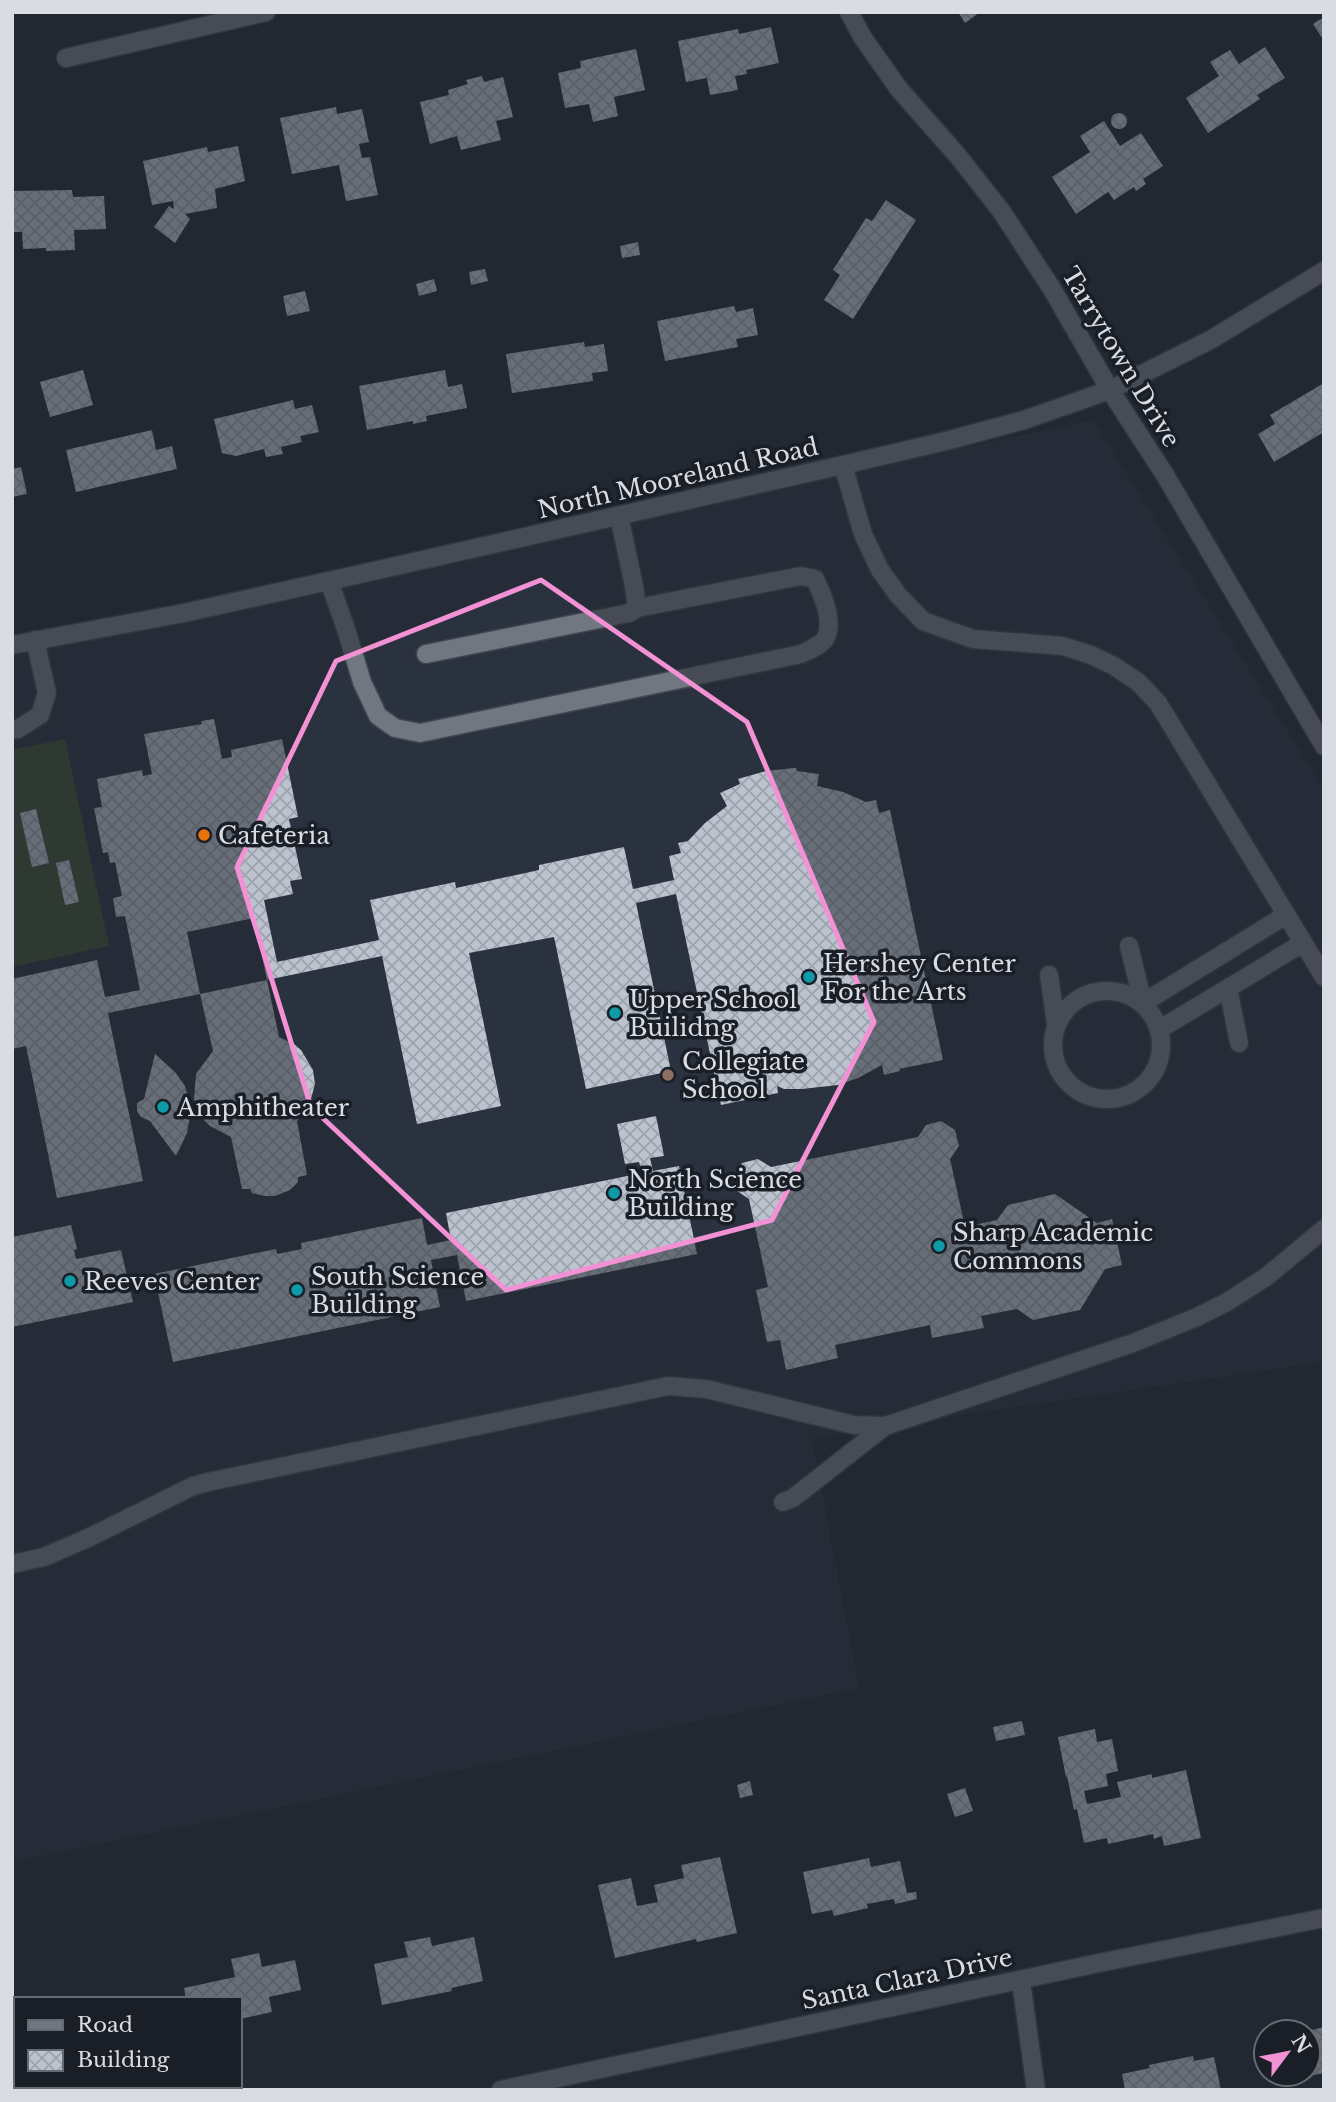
<svg xmlns="http://www.w3.org/2000/svg" width="1336" height="2102" font-family="'Libre Baskerville',serif">
  <style>
    .built { fill: #2a313f }
    .grass { fill: #3a4e32 }
    .building { fill: url(#building-cross-hatch) }
    .lines { fill: none; stroke-linecap: round; stroke-linejoin: round }
    .minor-casing { stroke: #41464d; stroke-width: 21 }
    .minor { stroke: #717781; stroke-width: 18 }
    .marked { fill: none; stroke: #f391d5; stroke-width: 5; stroke-linejoin: round }
    .food-dot { fill: #e8710a; stroke: #1a1f27; stroke-width: 2.5 }
    .culture-dot { fill: #0f9aa8; stroke: #1a1f27; stroke-width: 2.5 }
    .education-dot { fill: #8d6e63; stroke: #1a1f27; stroke-width: 2.5 }
    .labels { text-anchor: middle; dominant-baseline: central; stroke-width: 7; stroke-linejoin: round; paint-order: stroke }
    .street-label { font-size: 24px; fill: #d9dce2; stroke: #1a1f27 }
    .poi-label { font-size: 24px; fill: #d9dce2; stroke: #1a1f27; text-anchor: start }
  </style>
  <defs>
    <pattern id="building-cross-hatch" width="8" height="8" patternUnits="userSpaceOnUse" patternTransform="scale(1.75)"><rect width="8" height="8" fill="#bcc3ce"/><path d="M0 0l8 8M0 8l8-8" fill="none" stroke="#9da3ac"/></pattern>
  </defs>
  <rect width="100%" height="100%" fill="#232831"/>
  <!-- built -->
  <path class="built" d="M1093,420L1324,789V1362L885,1426L812,1439L859,1688L12,1862V651Z"/>
  <!-- grass -->
  <path class="grass" d="M65,739L109,946L12,967V750Z"/>
  <!-- building -->
  <g class="building">
    <path d="M958,12H980L965,23Z"/>
    <path d="M1324,17V41L1313,24Z"/>
    <path d="M771,27L779,63L746,70L747,74L735,76L738,90L710,95L707,78L686,82L678,41L738,29L739,34Z"/>
    <path d="M1265,47L1285,78L1257,95L1260,99L1208,133L1186,98L1219,76L1210,62L1230,50L1239,64Z"/>
    <path d="M636,49L645,90L614,97L618,116L593,122L589,104L565,108L558,73L581,68L580,61Z"/>
    <path d="M482,76L484,82L503,77L513,117L496,121L501,140L461,150L457,136L430,144L420,102L449,95L448,90L468,84L466,80Z"/>
    <path d="M336,107L337,114L362,109L369,142L359,144L362,158L370,157L378,195L346,201L339,165L292,174L280,118Z"/>
    <circle cx="1119" cy="121" r="8"/>
    <path d="M1104,121L1120,146L1141,133L1163,166L1143,179L1146,184L1136,191L1134,187L1114,200L1108,192L1076,214L1052,177L1090,152L1080,136Z"/>
    <path d="M238,146L245,181L215,189L217,208L185,214L190,219L175,243L154,227L169,206L174,209L173,201L152,205L143,161L207,147L208,152Z"/>
    <path d="M72,190L73,197L104,196L106,229L74,230L75,250L46,251V248L23,249L22,232H12V191Z"/>
    <path d="M886,200L916,220L853,319L824,300L840,275L833,270L866,218L872,221Z"/>
    <path d="M638,242L640,255L622,258L620,246Z"/>
    <path d="M485,269L488,281L471,285L469,272Z"/>
    <path d="M434,279L437,291L419,296L416,284Z"/>
    <path d="M305,291L310,311L287,316L283,296Z"/>
    <path d="M734,306L736,312L753,308L758,335L736,339L738,347L665,361L657,321Z"/>
    <path d="M584,342L585,347L604,344L608,371L592,373L593,381L512,393L506,354Z"/>
    <path d="M83,370L93,405L50,417L40,382Z"/>
    <path d="M445,370L448,387L462,384L467,408L426,416L427,421L413,424V421L367,430L359,386Z"/>
    <path d="M1324,383V432L1274,462L1258,434L1275,424L1270,415Z"/>
    <path d="M293,400L295,409L312,405L319,432L300,436L302,442L281,447L283,454L266,457L264,449L236,456L222,453L214,419Z"/>
    <path d="M152,430L156,450L172,446L177,469L76,492L66,450Z"/>
    <path d="M21,467L27,494L12,497V469Z"/>
    <path d="M214,719L222,759L232,757L231,750L282,739L298,817L289,819L302,879L290,881L293,894L264,900L277,962L379,940L370,900L455,882L456,888L539,870V865L624,847L633,889L674,880L669,856L681,853L678,843L688,841L705,823L727,806L720,793L740,784L738,779L766,771L794,768H796L797,771L819,774L817,786L843,792L866,802L876,800L879,813L890,810L943,1060L899,1069L900,1071L884,1075L882,1065L858,1078L838,1085L802,1089H784L777,1086L778,1093L721,1105L676,894L636,903L671,1071L586,1089L554,937L469,953L501,1106L417,1124L382,956L267,980L254,918L187,932L200,994L108,1013L143,1181L57,1198L26,1046L12,1049V979L97,960L105,997L140,990L125,916L116,917L113,898L122,896L115,862L110,863L108,852L103,853L94,808L102,807L97,779L142,770L143,776L152,774L144,734L202,724L201,721Z"/>
    <path d="M36,809L49,863L32,867L20,813Z"/>
    <path d="M69,860L79,902L65,905L56,863Z"/>
    <path d="M267,980L279,1037L294,1044L301,1050L313,1070L315,1084L309,1106L297,1121L307,1175L298,1177V1182L290,1190L275,1196H265L252,1193L250,1189H242L231,1137L210,1126L202,1118L194,1099L196,1074L213,1051L200,994Z"/>
    <path d="M155,1054L175,1072L185,1086L189,1102L190,1116L187,1133L176,1156L150,1121L141,1117L137,1111V1103L144,1099Z"/>
    <path d="M656,1116L664,1156L650,1158L653,1171L679,1166L697,1254L466,1301L457,1255L431,1260L440,1307L173,1362L154,1274L276,1249L277,1254L302,1249L301,1243L422,1218L427,1245L451,1240L446,1213L642,1173L639,1162L625,1164L617,1124Z"/>
    <path d="M941,1121L955,1130L959,1146L950,1159L965,1227L997,1220L1008,1205L1055,1194L1097,1223L1112,1219L1122,1265L1105,1269L1080,1310L1033,1320L1017,1309L981,1316L984,1328L932,1338L930,1325L835,1345L838,1358L786,1370L780,1340L767,1342L756,1290L768,1287L749,1199L737,1191L735,1176L742,1163L758,1159L771,1167L918,1137L926,1125Z"/>
    <path d="M71,1225L77,1249L74,1250L76,1259L121,1250L133,1302L12,1327V1237Z"/>
    <path d="M1022,1721L1025,1735L996,1741L993,1727Z"/>
    <path d="M1095,1729L1097,1742L1112,1739L1118,1771L1106,1774L1108,1786L1084,1791L1087,1804L1121,1797L1117,1782L1152,1774V1778L1186,1770L1201,1838L1164,1846L1162,1836L1154,1839L1153,1834L1108,1844L1107,1838L1084,1843L1077,1809L1074,1810L1067,1776L1066,1777L1058,1737Z"/>
    <path d="M750,1781L753,1795L740,1798L737,1785Z"/>
    <path d="M965,1788L973,1811L955,1817L947,1794Z"/>
    <path d="M720,1857L737,1933L697,1942L696,1939L615,1958L598,1885L631,1878L637,1906L658,1902L654,1885L684,1878L681,1865Z"/>
    <path d="M869,1858L871,1867L900,1861L907,1893L916,1892L917,1899L895,1904L894,1899L867,1904L868,1908L834,1916L832,1910L812,1914L803,1872Z"/>
    <path d="M430,1937L432,1946L474,1937L483,1981L451,1988L452,1991L382,2005L374,1964L408,1957L404,1942Z"/>
    <path d="M259,1953L262,1967L295,1960L301,1990L269,1997L272,2012L240,2019V1999H186L184,1988L235,1977L231,1959Z"/>
    <path d="M1324,2027V2073L1304,2077L1303,2074H1308V2031Z"/>
    <path d="M16,2035V2077H12V2036Z"/>
    <path d="M1193,2056L1194,2061L1214,2057L1221,2090H1125L1122,2074L1150,2068L1149,2065Z"/>
  </g>
  <g class="lines">
    <defs>
      <g id="minor">
        <path d="M849,12L863,38L899,89L958,156L1002,212L1052,289L1110,390L1165,475L1324,746"/>
        <path d="M66,58L266,12"/>
        <path d="M843,465L863,534L880,570L898,595L923,621L973,639L1063,646L1091,655L1114,666L1138,682L1158,703L1324,977"/>
        <path d="M329,581L346,629L362,682L378,716L395,728L420,733L801,654C809,650 820,646 825,639C835,622 822,594 815,579L801,576L637,608"/>
        <path d="M12,645L184,613L356,575L843,465L946,441L1024,420L1110,390L1212,339L1324,271"/>
        <path d="M426,654L629,613L637,608L634,586L619,516"/>
        <path d="M12,730L18,729L40,715L47,693L35,640"/>
        <path d="M1129,946L1143,1003L1286,915"/>
        <path d="M1049,975L1056,1024"/>
        <path d="M1228,988L1239,1043"/>
        <circle cx="1107" cy="1045" r="54"/>
        <path d="M1160,1029L1303,943"/>
        <path d="M783,1502L793,1498L885,1426"/>
        <path d="M12,1564L44,1557L88,1538L193,1486L208,1482L668,1386L706,1389L854,1425L885,1426L1133,1343L1197,1317L1227,1302L1266,1277L1324,1229"/>
        <path d="M1021,1981L1036,2090"/>
        <path d="M501,2090L1099,1963L1324,1918"/>
      </g>
    </defs>
    <!-- minor casing -->
    <use href="#minor" class="minor-casing"/>
    <!-- minor -->
    <use href="#minor" class="minor"/>
  </g>
  <!-- marked area -->
  <path d="M0 0H1336V2102H0ZM541,580L747,722L874,1022L772,1220L506,1290L311,1107L237,867L336,661Z" fill="#232831" fill-opacity=".55" fill-rule="evenodd"/>
  <path class="marked" d="M541,580L747,722L874,1022L772,1220L506,1290L311,1107L237,867L336,661Z"/>
  <!-- markers -->
  <circle class="food-dot" cx="204" cy="835" r="7"/>
  <g class="culture-dot">
    <circle cx="809" cy="977" r="7"/>
    <circle cx="615" cy="1013" r="7"/>
    <circle cx="163" cy="1107" r="7"/>
    <circle cx="614" cy="1193" r="7"/>
    <circle cx="939" cy="1246" r="7"/>
    <circle cx="70" cy="1281" r="7"/>
    <circle cx="297" cy="1290" r="7"/>
  </g>
  <circle class="education-dot" cx="668" cy="1075" r="7"/>
  <g class="labels">
    <!-- street labels -->
    <g class="street-label">
      <text transform="translate(1121 357) rotate(59)">Tarrytown Drive</text>
      <text transform="translate(678 478) rotate(-13)">North Mooreland Road</text>
      <text transform="translate(907 1979) rotate(-12)">Santa Clara Drive</text>
    </g>
    <!-- poi labels -->
    <g class="poi-label">
      <text x="218" y="835">Cafeteria</text>
      <text x="823" y="963">Hershey Center<tspan x="823" dy="28">For the Arts</tspan></text>
      <text x="629" y="999">Upper School<tspan x="629" dy="28">Builidng</tspan></text>
      <text x="682" y="1061">Collegiate<tspan x="682" dy="28">School</tspan></text>
      <text x="177" y="1107">Amphitheater</text>
      <text x="628" y="1179">North Science<tspan x="628" dy="28">Building</tspan></text>
      <text x="953" y="1232">Sharp Academic<tspan x="953" dy="28">Commons</tspan></text>
      <text x="311" y="1276">South Science<tspan x="311" dy="28">Building</tspan></text>
      <text x="84" y="1281">Reeves Center</text>
    </g>
  </g>
  <!-- border -->
  <rect width="1336" height="2102" fill="none" stroke="#d9dce2" stroke-width="28"/>
  <!-- legend -->
  <rect x="14" y="1997" width="228" height="91" fill="#1a1f27" stroke="#666b72" stroke-width="2"/>
  <rect x="28" y="2020" width="35" height="10" fill="#717781" stroke="#666b72" stroke-width="2"/>
  <text x="77" y="2032" font-size="21" fill="#d9dce2">Road</text>
  <rect x="28" y="2050" width="35" height="21" fill="url(#building-cross-hatch)" stroke="#666b72" stroke-width="2"/>
  <text x="77" y="2067" font-size="21" fill="#d9dce2">Building</text>
  <!-- north arrow -->
  <g transform="translate(1287 2053) rotate(58)"><circle r="33" fill="#1a1f27" stroke="#666b72" stroke-width="2"/>
  <path d="M0-5L12 26L0 18L-12 26Z" fill="#f391d5"/>
  <text y="-10" font-size="19" font-weight="bold" text-anchor="middle" fill="#d9dce2">N</text>
  </g>
</svg>
